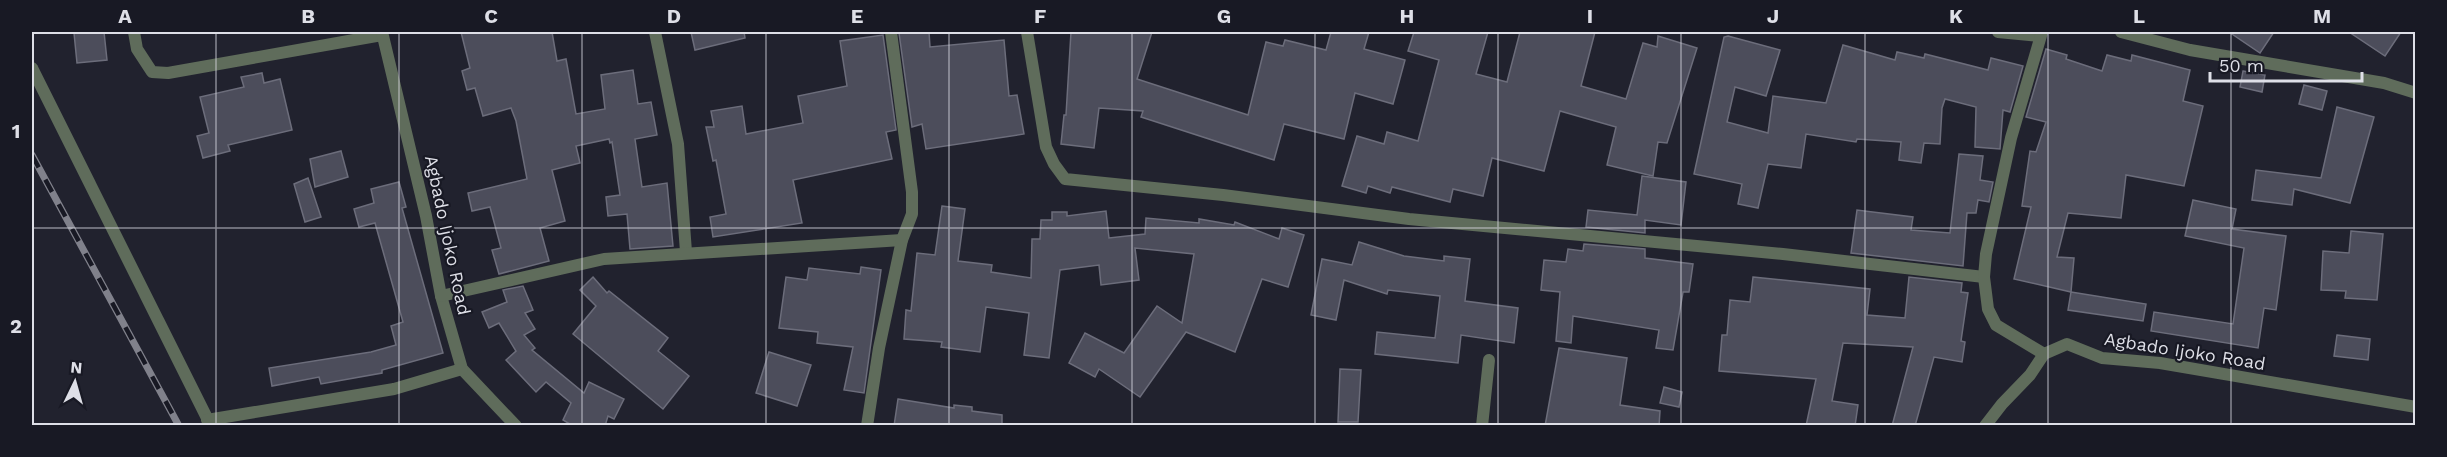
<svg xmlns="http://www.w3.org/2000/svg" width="2447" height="457" font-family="'Work Sans',sans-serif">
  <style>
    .building { fill: #4c4d5b; stroke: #6c6d7b; stroke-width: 1.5 }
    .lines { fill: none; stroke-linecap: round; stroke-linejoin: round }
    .street { stroke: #5f6c5b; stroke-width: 12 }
    .rail-casing { stroke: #80818b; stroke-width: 7 }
    .rail { stroke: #181924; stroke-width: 4.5; stroke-dasharray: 14; stroke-linecap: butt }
    .grid { fill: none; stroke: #dedfe7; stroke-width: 1.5; stroke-opacity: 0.55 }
    .labels { text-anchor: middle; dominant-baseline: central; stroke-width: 4.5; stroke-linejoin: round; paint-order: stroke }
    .street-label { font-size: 18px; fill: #dedfe7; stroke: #181924 }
    .neatline { fill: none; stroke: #dedfe7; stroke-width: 2 }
    .grid-label { font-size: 20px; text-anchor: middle; font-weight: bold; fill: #dedfe7 }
  </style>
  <rect width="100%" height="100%" fill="#21222e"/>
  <!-- building -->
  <g class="building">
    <path d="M88,32H104L107,60L77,63L74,33Z"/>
    <path d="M461,32H552L557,61L566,59L576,114L605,109L601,75L633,70L638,104L651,102L657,135L635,139L642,187L667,183L673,246L630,249L627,214L608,216L606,197L620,195L612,142L610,143L609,139L576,146L580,163L552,170L565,221L540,228L549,261L499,274L492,250L501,248L490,207L472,211L468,193L527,179L516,121L511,108L483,116L475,88L467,90L462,71L470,68Z"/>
    <path d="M691,32H744L745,38L695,50Z"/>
    <path d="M929,32L930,47L1004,40L1009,96L1017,95L1024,134L926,149L922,124L912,127L899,33Z"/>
    <path d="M1071,32H1152L1137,79L1248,115L1266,42L1283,46L1285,40L1326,50L1331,32H1369L1364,49L1405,60L1393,104L1355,93L1344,139L1284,124L1274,160L1141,117L1143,111L1099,108L1094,148L1061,144L1064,115H1066Z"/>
    <path d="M1414,32H1488L1476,74L1507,82L1520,32H1595L1581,86L1626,99L1643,43L1657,47L1658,36L1697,48L1667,143L1658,142L1653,176L1607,165L1616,127L1560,111L1544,171L1492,158L1483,196L1453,189L1450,202L1392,187L1390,193L1368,186L1366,193L1342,186L1357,136L1384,144L1387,132L1418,141L1439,60L1408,51Z"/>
    <path d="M2229,32H2274L2260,53Z"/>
    <path d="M2349,32H2401L2385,56Z"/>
    <path d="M883,35L896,130L886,132L892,159L793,180L802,223L713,237L710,217L726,214L716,160L713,161L706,127H714L711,111L742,106L746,134L803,123L798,96L847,86L840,41Z"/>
    <path d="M1728,36L1780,50L1766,96L1735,87L1727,122L1768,133L1773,96L1826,103L1843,45L1895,60L1897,52L1924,58L1925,54L1988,70L1991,58L2023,66L2010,112L2003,110L2000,149L1975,147L1976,107L1945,99L1942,108L1940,144L1924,143L1921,163L1899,160L1901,142L1857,139L1856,142L1806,134L1801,168L1768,164L1758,208L1738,204L1742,184L1694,174L1724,37Z"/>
    <path d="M2046,49L2067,55L2066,59L2102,71L2107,55L2131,61L2132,55L2190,70L2183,101L2203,106L2184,186L2126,175L2121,218L2068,213L2057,257L2074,258L2071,292L2014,279L2031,207L2022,206L2030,151L2036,152L2046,122L2026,117Z"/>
    <path d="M2243,71L2265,75L2262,92L2240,87Z"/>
    <path d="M262,73L264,83L280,79L292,130L228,145L230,151L203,158L197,136L209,133L200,97L244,87L241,77Z"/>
    <path d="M2304,85L2327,91L2322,110L2299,104Z"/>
    <path d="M2337,107L2374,117L2350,203L2294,189L2292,205L2252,200L2256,170L2321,178Z"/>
    <path d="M341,151L348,177L315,187L310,159Z"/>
    <path d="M1959,154L1983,156L1980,180L1993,182L1989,202L1978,200L1976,213H1967L1963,266L1851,253L1857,210L1913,217L1911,230L1950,233Z"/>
    <path d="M1642,176L1686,182L1681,225L1645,220V233L1586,227L1588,210L1637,215Z"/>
    <path d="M308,178L321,217L305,222L294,184Z"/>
    <path d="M399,182L406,207L402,208L443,353L382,370V373L321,384L319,377L272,386L269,368L371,352L396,345L391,326L403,322L375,223L359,227L354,209L374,203L371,189Z"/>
    <path d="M2193,200L2236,209L2232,229L2286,236L2276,310L2264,308L2258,348L2151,331L2154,312L2233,324L2244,248L2185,236Z"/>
    <path d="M942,206L965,209L958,261L992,265L991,272L1031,278L1032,239H1040L1041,220H1052V212H1067V216L1106,211L1109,238L1145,234L1146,218L1199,223V219L1234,225L1235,222L1279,239L1282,228L1304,235L1288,287L1262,279L1235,352L1186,332L1140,397L1099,369L1095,377L1069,363L1085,333L1124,353L1157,306L1182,323L1194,254L1135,248L1139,280L1101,285L1099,265L1060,270L1049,358L1024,355L1029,313L986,307L980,352L941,347L942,342L904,339L906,310L911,311L917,253L935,255Z"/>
    <path d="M2351,231L2383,234L2377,300L2345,298L2346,291L2321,290L2323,251L2349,253Z"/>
    <path d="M1359,242L1404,256L1444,261V256L1470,259L1465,301L1518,308L1514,343L1461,335L1458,363L1375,354L1377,332L1435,338L1440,296L1388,290L1387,294L1344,280L1336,320L1311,315L1322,259L1352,265Z"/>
    <path d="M1584,244L1645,249V258L1693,264L1689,292H1683L1673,350L1656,348L1659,330L1573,316L1571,343L1556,341L1560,292L1541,290L1544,260L1566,262L1568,249L1583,251Z"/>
    <path d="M861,267L881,270L864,393L844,390L853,347L817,343L818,332L779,328L786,277L807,280L809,268L860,274Z"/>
    <path d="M593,277L607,293L609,291L668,338L658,351L689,376L663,409L573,334L596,306L580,290Z"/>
    <path d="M1753,277L1870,289L1867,315L1905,318L1909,277L1962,283L1961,292L1968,293L1961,341L1965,342L1962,362L1934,357L1915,426H1892L1913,347L1843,343L1832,401L1858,405L1855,426H1806L1816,379L1719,371L1722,335H1727L1730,300L1750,302Z"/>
    <path d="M523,286L533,310L525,313L535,329L524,335L535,348L532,350L584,393L589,382L624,399L614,419L608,416L605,426H573L563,420L571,403L546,382L536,392L506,360L516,351L499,323L489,328L482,312L507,302L503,290Z"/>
    <path d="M2071,292L2146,304L2143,321L2068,310Z"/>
    <path d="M2337,335L2370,339L2368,360L2334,356Z"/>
    <path d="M1559,348L1627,358L1620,405L1660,411L1659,426H1545Z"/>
    <path d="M769,352L811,365L797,406L756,393Z"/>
    <path d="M1340,369L1361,370L1358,422H1338Z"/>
    <path d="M1664,387L1682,392L1679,407L1660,403Z"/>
    <path d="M898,399L954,408V405L972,407V411L1002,415V426H894Z"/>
  </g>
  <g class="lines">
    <!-- street -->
    <g class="street">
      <path d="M134,32L137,49L152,72L168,73L382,35"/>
      <path d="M382,32L426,216L441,296L462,369L516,426"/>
      <path d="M655,32L678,144L686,252"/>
      <path d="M1027,32L1046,147L1054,164L1065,179L1223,195L1409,219L1783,254L1984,277"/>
      <path d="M1998,32L2040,36"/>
      <path d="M2042,32L2011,138L1986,254L1984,277L1988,309L1996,325L2044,354"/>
      <path d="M2121,32L2190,50L2384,83L2416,93"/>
      <path d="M32,68L211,426"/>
      <path d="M441,296L604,259L902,240"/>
      <path d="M207,420L394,389L462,369"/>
      <path d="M867,426L879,348L902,240L912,214V192L891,32"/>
      <path d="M1482,426L1489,360"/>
      <path d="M1985,426L2002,404L2030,375L2044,354L2067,344L2102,358L2160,363L2416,407"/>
    </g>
    <defs>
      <path id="rail" d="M32,155L179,426"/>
    </defs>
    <!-- rail casing -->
    <use href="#rail" class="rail-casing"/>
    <!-- rail -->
    <use href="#rail" class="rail"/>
  </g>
  <!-- grid -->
  <path class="grid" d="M216,32V426M399,32V426M582,32V426M766,32V426M949,32V426M1132,32V426M1315,32V426M1498,32V426M1681,32V426M1865,32V426M2048,32V426M2231,32V426M32,228H2416"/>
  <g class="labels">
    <!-- street labels -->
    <g class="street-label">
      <text transform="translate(448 235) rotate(78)">Agbado Ijoko Road</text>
      <text transform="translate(2185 351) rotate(9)">Agbado Ijoko Road</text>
    </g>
  </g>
  <!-- border -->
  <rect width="2447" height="457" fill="none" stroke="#181924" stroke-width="66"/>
  <!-- north arrow -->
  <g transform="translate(75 382) rotate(5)" stroke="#181924" stroke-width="4.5" paint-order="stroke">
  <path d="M0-4.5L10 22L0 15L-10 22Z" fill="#dedfe7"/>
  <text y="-9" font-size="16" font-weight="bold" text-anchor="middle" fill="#dedfe7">N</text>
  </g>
  <!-- scale -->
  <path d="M2210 72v9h152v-9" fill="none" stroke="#dedfe7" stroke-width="3"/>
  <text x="2219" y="72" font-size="18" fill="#dedfe7" stroke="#181924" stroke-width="4.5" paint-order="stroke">50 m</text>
  <rect x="33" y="33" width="2381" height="391" class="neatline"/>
  <g class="grid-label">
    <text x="125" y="23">A</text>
    <text x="308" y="23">B</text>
    <text x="491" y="23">C</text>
    <text x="674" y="23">D</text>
    <text x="857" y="23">E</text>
    <text x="1040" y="23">F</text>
    <text x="1224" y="23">G</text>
    <text x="1407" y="23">H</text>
    <text x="1590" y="23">I</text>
    <text x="1773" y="23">J</text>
    <text x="1956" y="23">K</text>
    <text x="2139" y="23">L</text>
    <text x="2322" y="23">M</text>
    <text x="16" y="138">1</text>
    <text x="16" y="333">2</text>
  </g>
</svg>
